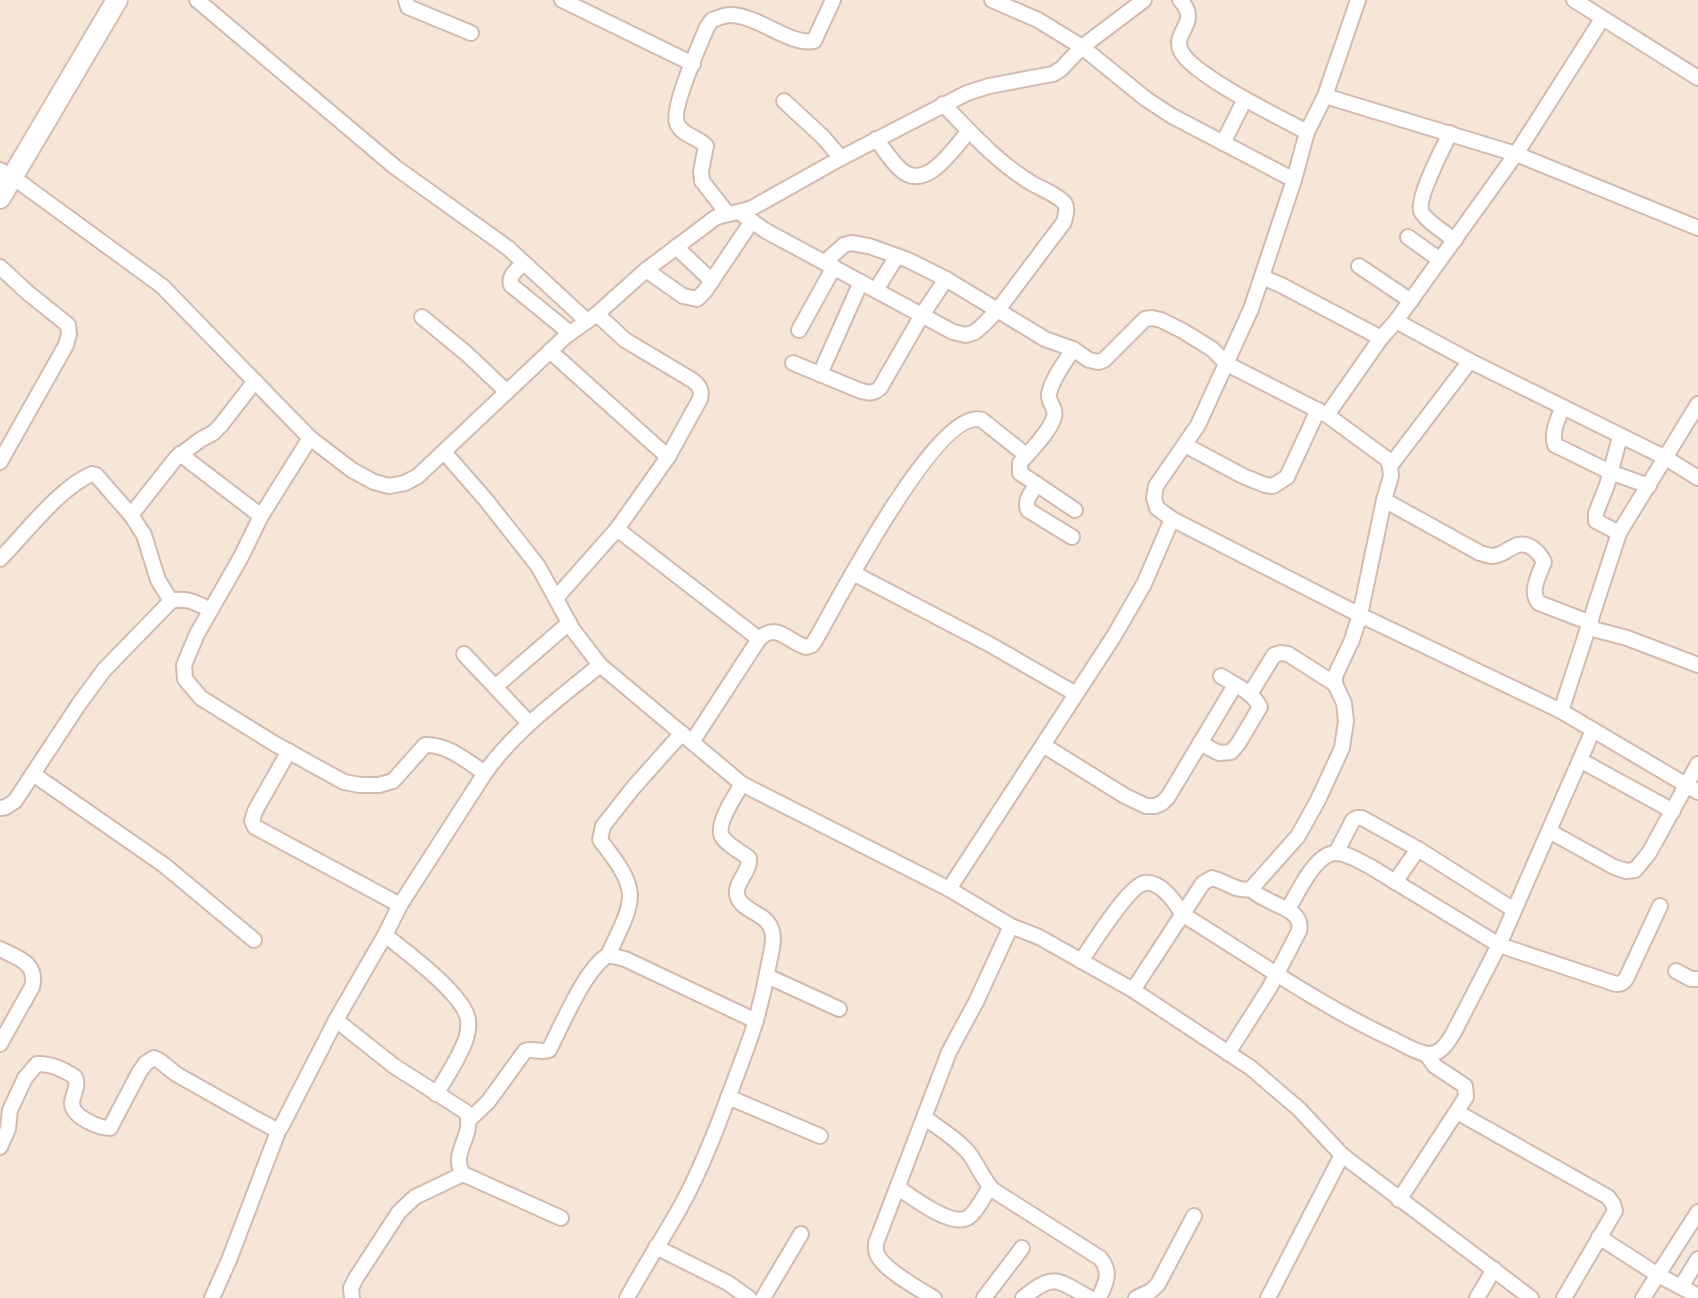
<svg xmlns="http://www.w3.org/2000/svg" width="1698" height="1298" font-family="Poppins,sans-serif">
  <style>
    .residential { fill: #f6e6d8 }
    .lines { fill: none; stroke-linecap: round; stroke-linejoin: round }
    .minor-casing { stroke: #d2bbae; stroke-width: 18 }
    .secondary-casing { stroke: #d7bdae; stroke-width: 24 }
    .minor { stroke: #fff; stroke-width: 14 }
    .secondary { stroke: #fff; stroke-width: 20 }
  </style>
  <rect width="100%" height="100%" fill="#fef5ea"/>
  <!-- residential -->
  <rect class="residential" x="0" y="0" width="1698" height="1298"/>
  <g class="lines">
    <defs>
      <g id="minor">
        <path d="M197,0L395,167L508,248L587,321"/>
        <path d="M406,0L408,7L471,33"/>
        <path d="M562,0L693,64"/>
        <path d="M992,0L1038,20L1082,47L1146,99L1172,116L1294,180"/>
        <path d="M1180,0C1202,23 1171,32 1181,51C1192,75 1281,118 1307,132"/>
        <path d="M1358,0L1325,96L1307,132L1294,180L1251,309L1198,425L1156,486L1154,498L1157,508L1172,519L1360,615L1561,711L1698,792"/>
        <path d="M1574,0L1698,78"/>
        <path d="M1325,96L1516,154L1698,228"/>
        <path d="M784,101L823,137L841,158"/>
        <path d="M1450,133C1443,148 1417,197 1421,211C1425,220 1446,234 1455,240"/>
        <path d="M876,139C884,149 891,161 900,169C926,193 953,149 969,131"/>
        <path d="M1223,143L1245,99"/>
        <path d="M0,170L14,178L162,286L310,438L352,470L374,482L389,486L405,483L418,476L566,336L597,314L646,270L715,218C727,213 739,213 752,208L841,158L967,93L989,86L1053,74L1061,69L1082,47L1144,0"/>
        <path d="M727,213L702,181L701,171L706,146C698,137 681,135 677,123C671,108 700,44 707,27L712,20C718,18 724,15 730,15C758,15 790,46 814,41L833,0"/>
        <path d="M740,213L766,231L953,332L966,335L975,332L983,325L997,311L1064,222C1065,217 1068,209 1065,204C1061,197 1040,188 1033,184C998,163 971,133 943,104"/>
        <path d="M1408,237L1440,260"/>
        <path d="M676,247L712,281"/>
        <path d="M825,262L844,245L851,243L869,246L908,260L946,279L1045,339L1073,349L1089,360L1098,362L1104,360L1145,319L1152,318L1161,320L1183,331L1212,349L1227,364L1327,415L1387,459L1390,466L1391,476L1384,500L1360,615L1352,640L1335,676V684L1344,703L1346,721L1342,748L1318,800L1298,836L1251,889C1235,892 1226,881 1212,878L1203,883L1133,990"/>
        <path d="M524,263C518,269 508,275 511,285L570,333"/>
        <path d="M1359,266L1411,301"/>
        <path d="M0,267L27,292L68,325L69,334L66,345L0,462"/>
        <path d="M646,270L683,296L697,299L705,291L752,221"/>
        <path d="M1262,277L1281,285L1381,338"/>
        <path d="M876,290L897,256"/>
        <path d="M422,317L467,354L507,392"/>
        <path d="M1396,321L1470,361L1666,458L1698,478"/>
        <path d="M799,330L834,267"/>
        <path d="M1073,349C1065,363 1052,378 1049,394C1048,404 1057,407 1054,417C1050,432 1030,451 1020,463V473L1075,510"/>
        <path d="M550,351L668,457"/>
        <path d="M793,363L861,391C869,393 873,394 880,388L922,315L946,279"/>
        <path d="M820,374L861,282"/>
        <path d="M1562,408C1558,420 1551,432 1555,445L1610,472L1649,486"/>
        <path d="M1327,415L1381,338L1396,321L1516,154L1602,19"/>
        <path d="M310,438L261,516L241,557L197,634L184,665L185,679L201,698L275,744L344,782L360,785H379L393,781L425,745C448,744 466,761 485,773"/>
        <path d="M1185,445L1243,476L1265,485L1273,486L1287,477L1318,410"/>
        <path d="M444,452L486,500L538,566L573,630L600,665L742,784L949,889L1011,926L1039,937L1133,990L1251,1068L1299,1109L1342,1155L1531,1298"/>
        <path d="M180,454L261,516"/>
        <path d="M1390,466L1470,361"/>
        <path d="M1037,484C1032,492 1024,500 1028,510L1072,537"/>
        <path d="M1384,500L1480,553C1484,554 1489,556 1493,556C1507,555 1516,538 1531,547C1537,551 1541,555 1544,562C1539,575 1529,592 1539,603L1591,623"/>
        <path d="M131,515L176,458L200,440L213,433L221,425L255,381"/>
        <path d="M617,529L759,639"/>
        <path d="M1619,533L1596,521V513L1607,485L1620,437"/>
        <path d="M0,559C25,534 60,487 92,474L96,475L131,515L144,535L158,580L171,601"/>
        <path d="M853,573L989,644L1076,694"/>
        <path d="M556,598L617,529L668,457L700,399C702,390 700,386 692,380L625,340L597,314"/>
        <path d="M1589,628L1627,638L1698,665"/>
        <path d="M464,654L529,723"/>
        <path d="M495,687L569,623"/>
        <path d="M1250,694L1274,655L1281,653L1288,654L1335,684"/>
        <path d="M1561,711L1619,533L1698,404"/>
        <path d="M692,742L759,639C777,622 787,641 806,647L812,645L816,639C836,604 938,406 982,420L1026,455"/>
        <path d="M1200,743L1219,753L1231,752L1238,744L1260,707C1253,692 1235,685 1221,676"/>
        <path d="M1043,745L1125,796L1146,806H1155L1162,803L1168,797L1235,685"/>
        <path d="M289,751L255,811L252,821L255,827L400,905"/>
        <path d="M1580,760L1673,811"/>
        <path d="M33,774L164,865L254,940"/>
        <path d="M0,808L6,807L15,801L79,704L104,670L171,601C187,597 196,603 211,610"/>
        <path d="M1549,831L1614,867L1626,871L1635,870L1649,853L1698,764"/>
        <path d="M1336,853L1353,820L1357,818H1362L1418,849L1514,910"/>
        <path d="M1395,882L1418,849"/>
        <path d="M949,889L1114,636L1144,584L1172,519"/>
        <path d="M1288,909C1298,893 1315,853 1336,853C1347,853 1361,862 1371,867L1499,945L1616,984L1622,983L1626,979L1660,906"/>
        <path d="M385,935C405,951 465,995 468,1020C469,1027 467,1038 464,1044C457,1061 446,1078 436,1094"/>
        <path d="M0,949C18,958 38,963 32,987L0,1044"/>
        <path d="M608,955C635,898 642,893 600,840L603,826L633,788L682,733"/>
        <path d="M1081,961C1092,945 1129,885 1145,883C1161,881 1176,903 1182,914C1250,956 1316,1003 1388,1037C1400,1042 1414,1052 1427,1054C1441,1055 1448,1042 1454,1032L1499,945L1593,730"/>
        <path d="M1676,971L1691,979H1698"/>
        <path d="M767,976L839,1009"/>
        <path d="M336,1020L394,1066L466,1112C476,1135 449,1153 463,1174L561,1218"/>
        <path d="M1228,1053L1270,987L1299,931C1305,907 1265,905 1251,889"/>
        <path d="M728,1097L820,1136"/>
        <path d="M1457,1112L1608,1197L1613,1204L1615,1211L1564,1298"/>
        <path d="M925,1118C940,1129 960,1141 971,1156C979,1168 983,1179 993,1190L1100,1258C1112,1272 1106,1283 1099,1298"/>
        <path d="M469,1120L488,1102L525,1051C533,1048 541,1053 549,1050C562,1025 585,969 608,955L625,959L756,1021"/>
        <path d="M0,1147L8,1129L10,1110L25,1078L37,1064C51,1063 63,1069 75,1077C79,1088 73,1092 72,1103C72,1117 99,1128 110,1128L140,1071L146,1063L154,1058L160,1061L176,1074L254,1118L273,1128L279,1129L281,1127L336,1020L385,935L400,905L485,773C515,730 560,698 600,665"/>
        <path d="M897,1187C911,1196 950,1227 967,1218C976,1213 984,1196 990,1187"/>
        <path d="M1399,1200L1466,1097L1465,1086L1435,1066L1426,1054"/>
        <path d="M1599,1237L1658,1275L1698,1296"/>
        <path d="M656,1247L728,1283L749,1298"/>
        <path d="M1681,1287L1698,1259"/>
        <path d="M212,1298L229,1260L279,1129"/>
        <path d="M352,1298L351,1288L356,1278L399,1212L415,1197L463,1174"/>
        <path d="M627,1298C644,1267 663,1238 680,1208C707,1159 726,1103 746,1050C756,1023 763,997 768,968C770,958 773,947 773,938C772,912 746,915 738,898C732,884 751,872 749,858C741,852 729,846 723,838C714,826 735,796 742,784"/>
        <path d="M763,1298L801,1234"/>
        <path d="M934,1298C919,1289 886,1271 878,1256C875,1251 876,1248 876,1243L949,1052L976,1002L1011,926"/>
        <path d="M984,1298L1022,1248"/>
        <path d="M1023,1298C1054,1272 1057,1280 1090,1298"/>
        <path d="M1136,1298L1151,1291L1158,1284L1194,1216"/>
        <path d="M1268,1298L1342,1155"/>
        <path d="M1477,1298L1494,1269"/>
        <path d="M1643,1298L1698,1212"/>
      </g>
      <path id="secondary" d="M0,198L117,0"/>
    </defs>
    <!-- minor casing -->
    <use href="#minor" class="minor-casing"/>
    <!-- secondary casing -->
    <use href="#secondary" class="secondary-casing"/>
    <!-- minor -->
    <use href="#minor" class="minor"/>
    <!-- secondary -->
    <use href="#secondary" class="secondary"/>
  </g>
</svg>
